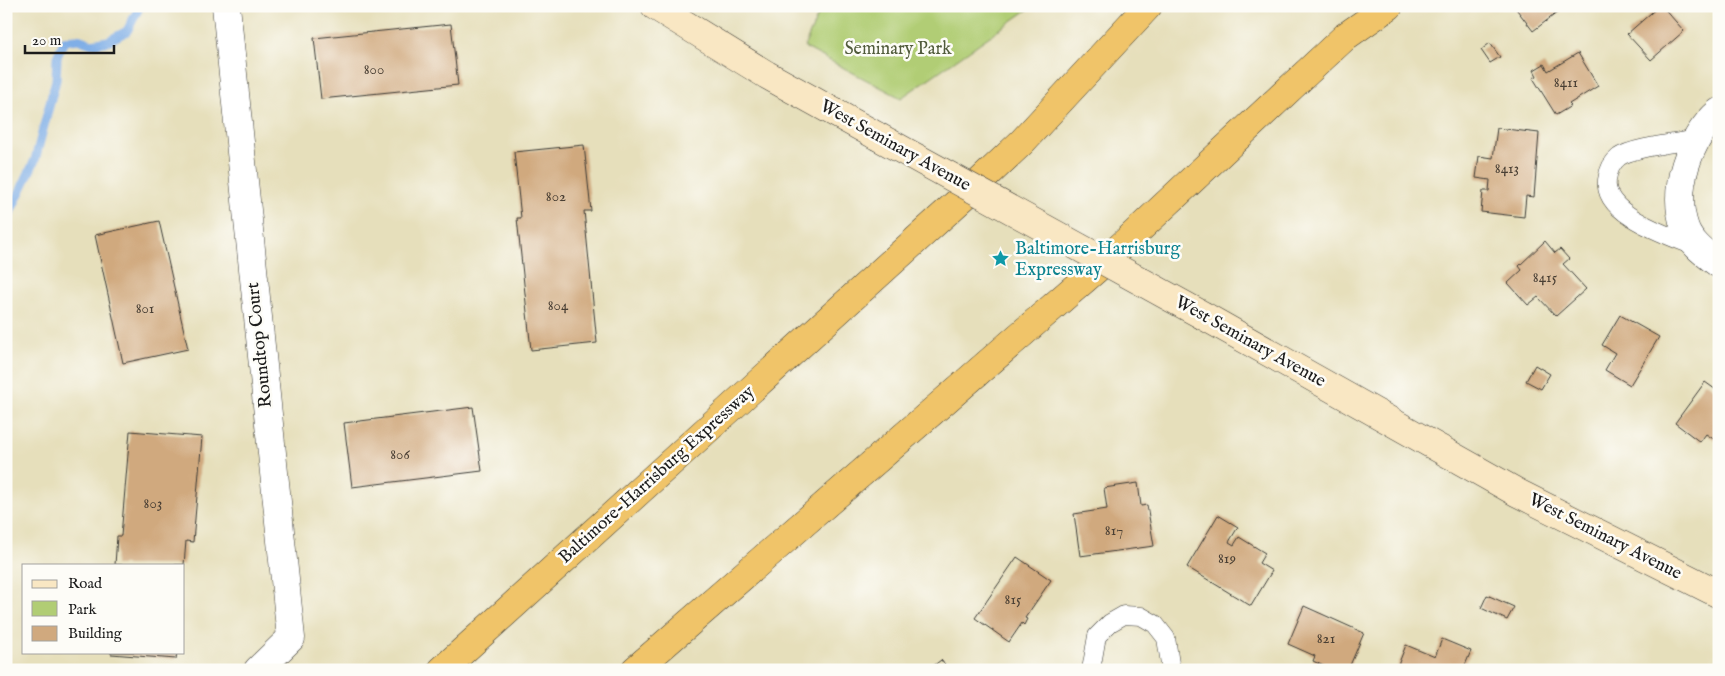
<svg xmlns="http://www.w3.org/2000/svg" width="1725" height="676" font-family="'IM FELL English',serif">
  <style>
    .green { fill: #b1cd74; stroke: #667448 }
    .lines { fill: none; stroke-linecap: round; stroke-linejoin: round }
    .stream { stroke: #7bace6; stroke-width: 9 }
    .building { fill: #d0a97e }
    .service-casing { stroke: #3a3934; stroke-width: 19 }
    .minor-casing { stroke: #3a3934; stroke-width: 29 }
    .secondary-casing { stroke: #3a3934; stroke-width: 29 }
    .motorway-casing { stroke: #3a3934; stroke-width: 29 }
    .service { stroke: #fff; stroke-width: 18 }
    .minor { stroke: #fff; stroke-width: 28 }
    .secondary { stroke: #f9e7c3; stroke-width: 28 }
    .motorway { stroke: #f0c469; stroke-width: 28 }
    .secondary-bridge-casing { stroke: #3a3934; stroke-width: 29; stroke-linecap: butt }
    .secondary-bridge { stroke: #f9e7c3; stroke-width: 28 }
    .labels { text-anchor: middle; dominant-baseline: central; stroke-width: 5; stroke-linejoin: round; paint-order: stroke }
    .number-label { font-size: 15px; fill: #493f34 }
    .park-label { font-size: 18px; fill: #505a3b; stroke: #fdfcf7 }
    .street-label { font-size: 18px; fill: #1c1c1c; stroke: #fdfcf7 }
    .culture-label { font-size: 18px; fill: #0d838f; stroke: #fdfcf7; text-anchor: start }
  </style>
  <rect width="100%" height="100%" fill="#fdfcf7"/>
  <filter id="ink" filterUnits="userSpaceOnUse"><feTurbulence type="fractalNoise" baseFrequency=".02" numOctaves="2"/><feDisplacementMap in="SourceGraphic" scale="10" xChannelSelector="R" yChannelSelector="G"/><feConvolveMatrix kernelMatrix="1 2 1 2 8 2 1 2 1" color-interpolation-filters="sRGB"/></filter>
  <filter id="wash" filterUnits="userSpaceOnUse"><feTurbulence type="fractalNoise" baseFrequency=".0096" numOctaves="4" result="noise"/><feDisplacementMap in="SourceGraphic" scale="20" xChannelSelector="R" yChannelSelector="G"/><feGaussianBlur stdDeviation="1.12" result="paint"/><feColorMatrix in="noise" values="0 0 0 0 0 0 0 0 0 0 0 0 0 0 0 0 0 1.4 0 .05"/><feComposite in="paint" operator="in"/></filter>
  <g filter="url(#wash)">
    <rect width="100%" height="100%" fill="#e6dfbb"/>
    <!-- green -->
    <path class="green" d="M822,6H1033L901,98L804,47Z"/>
    <g class="lines">
      <!-- stream -->
      <path class="stream" d="M6,221L35,160L56,80L57,57L64,41L78,39L92,44L108,41L127,31L140,6"/>
    </g>
    <g id="blocks">
      <!-- building -->
      <g class="building">
        <path d="M1514,6H1560L1562,9L1533,31Z"/>
        <path d="M1659,6H1662L1684,31L1651,60L1627,34Z"/>
        <path d="M451,24L458,85L321,99L314,38Z"/>
        <path d="M1490,43L1500,57L1490,63L1481,50Z"/>
        <path d="M1578,53L1598,86L1569,104L1571,106L1556,115L1533,78L1537,76L1534,70L1544,64L1548,71Z"/>
        <path d="M1497,128L1539,133L1534,197L1526,196L1524,217L1481,212L1483,191H1489L1490,180L1476,178L1479,156L1493,158Z"/>
        <path d="M584,145L591,211H584L597,343L531,350L517,218H521L514,152Z"/>
        <path d="M159,221L188,349L123,363L95,235Z"/>
        <path d="M1545,241L1555,253L1560,249L1569,259L1563,264L1586,289L1556,316L1538,297L1528,305L1508,283L1522,270L1519,266Z"/>
        <path d="M1620,315L1659,337L1630,385L1605,370L1615,353L1602,345Z"/>
        <path d="M1535,365L1550,374L1541,389L1526,381Z"/>
        <path d="M1705,382L1719,392V436L1715,440L1706,434L1700,442L1675,423Z"/>
        <path d="M473,407L482,471L352,487L344,423Z"/>
        <path d="M130,431L202,437L193,542L186,541L184,565H115L117,536H121Z"/>
        <path d="M1138,483L1141,506L1147,505L1154,546L1080,556L1074,514L1107,509L1104,488Z"/>
        <path d="M1218,515L1238,527L1229,542L1234,545L1239,537L1265,553L1259,563L1272,571L1251,606L1187,567Z"/>
        <path d="M1017,557L1051,580L1025,618L1027,619L1024,625L1022,623L1009,642L975,618Z"/>
        <path d="M1487,595L1514,607L1507,620L1481,608Z"/>
        <path d="M1304,606L1364,633L1348,670H1332L1313,661L1315,656L1288,644Z"/>
        <path d="M1442,639L1471,651L1463,670H1396L1406,645L1435,657Z"/>
        <path d="M111,652H177L176,659L111,654Z"/>
        <path d="M941,660L949,670H928Z"/>
      </g>
    </g>
  </g>
  <g filter="url(#ink)">
    <use href="#blocks" fill-opacity="0" stroke="#3a3934" stroke-width="1"/>
    <g class="lines">
      <defs>
        <g id="service">
          <path d="M1696,247C1671,236 1602,215 1607,180C1608,172 1611,163 1619,157C1633,147 1678,143 1697,139"/>
          <path d="M1091,670L1097,636L1110,623L1124,615L1141,616L1155,624L1166,638L1171,670"/>
        </g>
        <g id="minor">
          <path d="M226,6L291,638L258,670"/>
          <path d="M1719,112C1689,138 1671,189 1685,228C1691,244 1706,254 1719,264"/>
        </g>
        <g id="secondary">
          <path d="M655,6L767,75L877,136"/>
          <path d="M1204,316L1518,493L1719,594"/>
        </g>
        <g id="motorway">
          <path d="M442,670L969,192L1022,142L1148,6"/>
          <path d="M635,670L1101,265L1346,36L1389,6"/>
        </g>
      </defs>
      <!-- service casing -->
      <use href="#service" class="service-casing"/>
      <!-- minor casing -->
      <use href="#minor" class="minor-casing"/>
      <!-- secondary casing -->
      <use href="#secondary" class="secondary-casing"/>
      <!-- motorway casing -->
      <use href="#motorway" class="motorway-casing"/>
      <!-- service -->
      <use href="#service" class="service"/>
      <!-- minor -->
      <use href="#minor" class="minor"/>
      <!-- secondary -->
      <use href="#secondary" class="secondary"/>
      <!-- motorway -->
      <use href="#motorway" class="motorway"/>
      <defs>
        <path id="secondary-bridge" d="M877,136L1204,316"/>
      </defs>
      <!-- secondary-bridge casing -->
      <use href="#secondary-bridge" class="secondary-bridge-casing"/>
      <!-- secondary-bridge -->
      <use href="#secondary-bridge" class="secondary-bridge"/>
    </g>
  </g>
  <!-- icons -->
  <defs>
    <symbol id="sight-bare" viewBox="-9 -9 18 18"><path d="M0-6L1.8-2.2L6-1.7L2.9 1.2L3.7 5.4L0 3.3L-3.7 5.4L-2.9 1.2L-6-1.7L-1.8-2.2Z" fill="#0f9aa8" stroke="#fdfcf7" stroke-width="2.5" paint-order="stroke"/></symbol>
  </defs>
  <g fill-rule="evenodd">
    <use href="#sight-bare" x="988" y="246" width="25" height="25"/>
  </g>
  <g class="labels">
    <!-- number labels -->
    <g class="number-label">
      <text x="374" y="69">800</text>
      <text x="1566" y="82">8411</text>
      <text x="1507" y="168">8413</text>
      <text x="556" y="196">802</text>
      <text x="1545" y="277">8415</text>
      <text x="558" y="305">804</text>
      <text x="145" y="308">801</text>
      <text x="400" y="454">806</text>
      <text x="153" y="503">803</text>
      <text x="1114" y="530">817</text>
      <text x="1227" y="558">819</text>
      <text x="1013" y="599">815</text>
      <text x="1326" y="638">821</text>
    </g>
    <!-- park labels -->
    <g class="park-label">
      <text x="898" y="49">Seminary Park</text>
    </g>
    <!-- street labels -->
    <g class="street-label">
      <text transform="translate(895 146) rotate(29)">West Seminary Avenue</text>
      <text transform="translate(1250 342) rotate(29)">West Seminary Avenue</text>
      <text transform="translate(260 345) rotate(-96)">Roundtop Court</text>
      <text transform="translate(657 475) rotate(-42)">Baltimore-Harrisburg Expressway</text>
      <text transform="translate(1605 537) rotate(27)">West Seminary Avenue</text>
    </g>
    <!-- culture labels -->
    <g class="culture-label">
      <text x="1015" y="249">Baltimore-Harrisburg<tspan x="1015" dy="21">Expressway</tspan></text>
    </g>
  </g>
  <!-- margin -->
  <rect width="1725" height="676" fill="none" stroke="#fdfcf7" stroke-width="25"/>
  <!-- legend -->
  <rect x="22" y="564" width="162" height="90" fill="#fdfcf7" stroke="#a3a29f"/>
  <rect x="32" y="580" width="25" height="8" fill="#f9e7c3" stroke="#a3a29f"/>
  <text x="68" y="588" font-size="15" fill="#1c1c1c">Road</text>
  <rect x="32" y="601" width="25" height="15" fill="#b1cd74" stroke="#a3a29f"/>
  <text x="68" y="614" font-size="15" fill="#1c1c1c">Park</text>
  <rect x="32" y="626" width="25" height="15" fill="#d0a97e" stroke="#a3a29f"/>
  <text x="68" y="638" font-size="15" fill="#1c1c1c">Building</text>
  <!-- scale -->
  <path d="M25 45v8h89v-8" fill="none" stroke="#1c1c1c" stroke-width="2.5"/>
  <text x="32" y="45" font-size="15" fill="#1c1c1c" stroke="#fdfcf7" stroke-width="4" paint-order="stroke">20 m</text>
</svg>
